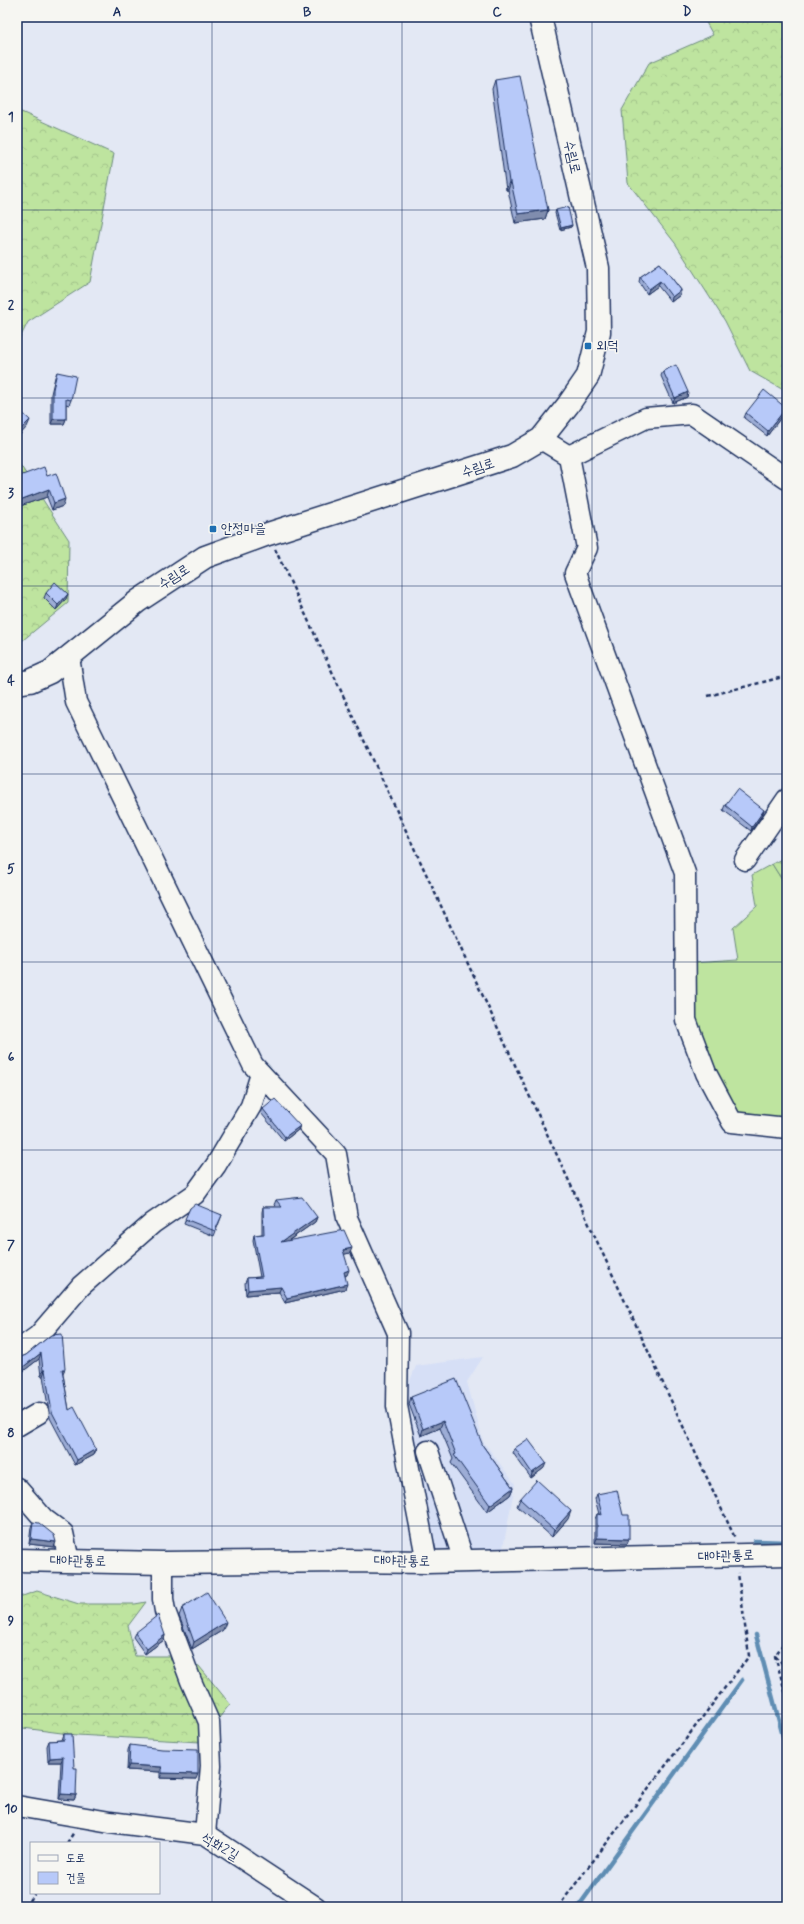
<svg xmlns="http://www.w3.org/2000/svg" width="804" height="1924" font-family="Mynerve,'Poor Story',sans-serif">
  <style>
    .built { fill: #d6dff6 }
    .grass { fill: #bee49f; stroke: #6c8a7e }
    .forest { fill: url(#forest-crowns); stroke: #6c8a7e }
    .cemetery { fill: url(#cemetery-stones); stroke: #6c8a7e }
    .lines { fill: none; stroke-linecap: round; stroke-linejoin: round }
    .stream { stroke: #5e8db3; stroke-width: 4.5 }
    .minor-casing { stroke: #1b2f5e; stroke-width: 23 }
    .major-casing { stroke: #1b2f5e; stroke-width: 25 }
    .path { stroke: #1b2f5e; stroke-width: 2.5; stroke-dasharray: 4 3; stroke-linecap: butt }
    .minor { stroke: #f6f6f2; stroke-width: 20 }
    .major { stroke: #f6f6f2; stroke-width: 22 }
    .wall { fill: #9dadd6; stroke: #1b2f5e }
    .shaded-wall { fill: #808dae; stroke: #1b2f5e }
    .building { fill: #b7c9f9; stroke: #1b2f5e }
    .grid { fill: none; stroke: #1b2f5e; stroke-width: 1; stroke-opacity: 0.55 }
    .poi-dot { fill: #1f6fb2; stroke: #f6f6f2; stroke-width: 1.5 }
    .labels { text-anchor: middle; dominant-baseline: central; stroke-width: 3; stroke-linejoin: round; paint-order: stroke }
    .street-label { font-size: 14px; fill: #1b2f5e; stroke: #f6f6f2 }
    .poi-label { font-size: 14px; fill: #1b2f5e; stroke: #f6f6f2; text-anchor: start }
    .neatline { fill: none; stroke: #1b2f5e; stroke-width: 1.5 }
    .grid-label { font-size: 13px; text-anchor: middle; font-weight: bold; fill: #1b2f5e }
  </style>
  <defs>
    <pattern id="forest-crowns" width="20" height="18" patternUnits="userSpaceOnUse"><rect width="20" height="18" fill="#bee49f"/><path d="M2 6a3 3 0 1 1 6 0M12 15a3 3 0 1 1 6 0" fill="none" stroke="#a3c48b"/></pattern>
    <pattern id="cemetery-stones" width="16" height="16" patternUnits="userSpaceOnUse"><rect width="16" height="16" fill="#bee49f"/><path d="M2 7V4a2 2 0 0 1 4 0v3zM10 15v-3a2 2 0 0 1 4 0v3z" fill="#a3c48b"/></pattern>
  </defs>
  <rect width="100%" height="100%" fill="#e3e8f4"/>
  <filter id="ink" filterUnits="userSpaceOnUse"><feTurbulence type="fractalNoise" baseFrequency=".025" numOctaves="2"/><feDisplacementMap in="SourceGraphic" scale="8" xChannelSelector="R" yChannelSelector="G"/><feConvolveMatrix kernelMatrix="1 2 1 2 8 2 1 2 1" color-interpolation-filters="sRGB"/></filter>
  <g filter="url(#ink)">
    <!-- built -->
    <path class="built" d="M483,1357L467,1382L483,1441L515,1484L503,1548L435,1552L405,1393L416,1366Z"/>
    <!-- grass -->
    <path class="grass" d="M772,864L787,888V1096L780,1121L744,1116L731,1110L694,1024L693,963L738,960L733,928L757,906L752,875Z"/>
    <!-- forest -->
    <g class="forest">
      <path d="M703,17H787V392L750,371L725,321L675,243L628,183L622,110L649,63L713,35Z"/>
      <path d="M17,110L114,154L90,282L28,322L17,344Z"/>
      <path d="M17,460L69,540L68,603L17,645Z"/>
      <path d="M37,1591L79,1604H135L146,1602L128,1626L135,1656H169L199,1666L230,1704L200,1742L77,1735L23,1728L17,1725V1598Z"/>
    </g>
    <!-- cemetery -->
    <path class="cemetery" d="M787,856V888L772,864Z"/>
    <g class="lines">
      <!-- stream -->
      <g class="stream">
        <path d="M755,1541L787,1542"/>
        <path d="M756,1635L787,1751"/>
        <path d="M578,1907L742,1680"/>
      </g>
      <defs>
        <g id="minor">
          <path d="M541,439L569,456L587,548L575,573L685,873L686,1020L706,1073L732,1122L787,1128"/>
          <path d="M569,456L646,418L692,414L787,479"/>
          <path d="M69,657L76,702L253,1065L336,1154L347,1218L398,1333L397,1406L427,1562"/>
          <path d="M745,860L787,799"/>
          <path d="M17,1351L38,1336L81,1286L153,1223L195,1194L216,1165L251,1106L261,1074"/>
          <path d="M17,1426L39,1413"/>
          <path d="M428,1451L464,1561"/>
          <path d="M17,1488L44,1519L63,1533L69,1561"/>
          <path d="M163,1563V1599L165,1611L191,1681L209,1722L211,1766L205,1834"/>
          <path d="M17,1806L110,1822L205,1834L316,1907"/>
        </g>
        <g id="major">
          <path d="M17,683L30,681L50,672L138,601L205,557L268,534L512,456L541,439L568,405L588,376L599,332L598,268L540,17"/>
          <path d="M17,1560L163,1563L346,1561L427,1562L787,1554"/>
        </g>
      </defs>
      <!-- minor casing -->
      <use href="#minor" class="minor-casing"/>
      <!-- major casing -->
      <use href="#major" class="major-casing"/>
      <!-- path -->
      <g class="path">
        <path d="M275,549L735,1538"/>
        <path d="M708,696L787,676"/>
        <path d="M787,1638L775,1656L787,1698"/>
        <path d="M775,1656L787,1668"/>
        <path d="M67,1843L74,1832"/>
        <path d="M26,1907L35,1893"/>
        <path d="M558,1907L749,1656L738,1573"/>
      </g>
      <!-- minor -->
      <use href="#minor" class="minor"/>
      <!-- major -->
      <use href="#major" class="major"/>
    </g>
    <!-- wall -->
    <g class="wall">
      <path d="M495,80L548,210L545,219L515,223L508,190H506L492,89Z"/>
      <path d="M556,210L572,225L571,227L560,230L555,213Z"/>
      <path d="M660,263L681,290L680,295L671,302L658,286L647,294L639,282L640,277Z"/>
      <path d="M663,371L688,392L687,397L673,403L661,376Z"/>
      <path d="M57,372L71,400L69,405L66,404V419L64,424H51V394L55,377Z"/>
      <path d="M786,408L785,412L767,436L744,418L746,413Z"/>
      <path d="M47,476L63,506L52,510L47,497L17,507V477Z"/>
      <path d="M46,593L66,599L56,610L44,598Z"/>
      <path d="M725,805L764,810L762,815L751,831L723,810Z"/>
      <path d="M263,1109L300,1126L298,1130L284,1141L261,1113Z"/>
      <path d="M276,1200L317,1217L315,1222L288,1241L350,1253L344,1254L347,1275L345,1276V1289L285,1303L279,1292L246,1295L245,1283L247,1278L260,1277L253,1240L254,1235L262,1234V1212L263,1207H276L274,1205Z"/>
      <path d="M190,1208L222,1215L214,1236L184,1224Z"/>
      <path d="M51,1335L63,1374L69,1410L96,1449L94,1455L75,1465L50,1418L43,1376H41L39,1359L18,1375V1397L17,1401V1356L21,1357L26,1355Z"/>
      <path d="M411,1397L483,1446L513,1488L510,1495L487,1512L451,1463L453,1459L440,1428L421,1436L409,1404Z"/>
      <path d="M515,1448L544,1468L531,1478L513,1453Z"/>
      <path d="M597,1494L623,1515L629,1539L627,1544L595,1543V1519L597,1514H599L595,1499Z"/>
      <path d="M520,1499L568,1519L552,1537L517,1506Z"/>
      <path d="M33,1522L54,1547L29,1544L31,1527Z"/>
      <path d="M182,1608L223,1630L192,1649L179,1616Z"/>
      <path d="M135,1633L165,1635L164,1640L145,1654L133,1637Z"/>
      <path d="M64,1734L74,1768L76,1795L74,1800L59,1799L61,1762H48L47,1746L49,1741L62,1740Z"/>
      <path d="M130,1745L196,1779L160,1778V1772L127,1770L128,1750Z"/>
    </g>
    <!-- shaded-wall -->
    <g class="shaded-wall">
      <path d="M509,182H511L508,190H506Z"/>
      <path d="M548,210L545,219L515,223L518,214Z"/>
      <path d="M572,225L571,227L560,230L561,228Z"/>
      <path d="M660,281L658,286L647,294L649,289Z"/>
      <path d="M681,290L680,295L671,302L672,297Z"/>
      <path d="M688,392L687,397L673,403L675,398Z"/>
      <path d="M786,408L785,412L767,436L768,431Z"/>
      <path d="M53,419H66L64,424H51Z"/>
      <path d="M30,420L27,427L17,438V433Z"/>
      <path d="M49,489L47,497L17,507V501Z"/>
      <path d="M65,499L63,506L52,510L54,503Z"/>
      <path d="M68,594L66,599L56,610L58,605Z"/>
      <path d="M764,810L762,815L751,831L752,827Z"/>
      <path d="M300,1126L298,1130L284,1141L285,1137Z"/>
      <path d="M317,1217L315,1222L279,1247L281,1242Z"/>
      <path d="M352,1248L350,1253L341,1255L343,1250Z"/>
      <path d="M349,1270L347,1275L342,1276L344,1272Z"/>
      <path d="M347,1284L345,1289L285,1303L287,1298Z"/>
      <path d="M281,1287L279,1292L246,1295L248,1290Z"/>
      <path d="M41,1353L39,1359L17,1376L18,1371Z"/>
      <path d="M62,1369H65L62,1375Z"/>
      <path d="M43,1370H45L43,1376H41Z"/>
      <path d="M443,1421L440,1428L421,1436L423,1429Z"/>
      <path d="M96,1449L94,1455L75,1465L77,1460Z"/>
      <path d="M546,1463L544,1468L531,1478L532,1473Z"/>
      <path d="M513,1488L510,1495L487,1512L490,1505Z"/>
      <path d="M571,1511L568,1519L552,1537L554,1530Z"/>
      <path d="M597,1538L629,1539L627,1544L595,1543Z"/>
      <path d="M31,1539L56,1542L54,1547L29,1544Z"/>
      <path d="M226,1622L223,1630L192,1649L194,1642Z"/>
      <path d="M165,1635L164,1640L145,1654L147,1649Z"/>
      <path d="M63,1757L61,1762H48L50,1758Z"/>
      <path d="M129,1765L162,1767L160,1772L127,1770Z"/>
      <path d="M162,1773L198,1774L196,1779L160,1778Z"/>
      <path d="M61,1794L76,1795L74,1800L59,1799Z"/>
    </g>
    <!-- building -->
    <g class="building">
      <path d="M520,76L548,210L518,214L511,182H509L495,80Z"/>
      <path d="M568,207L572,225L561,228L556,210Z"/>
      <path d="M660,263L681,290L672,297L660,281L649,289L640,277Z"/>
      <path d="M676,365L688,392L675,398L663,371Z"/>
      <path d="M57,372L76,376L71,400L66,399V419H53V389Z"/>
      <path d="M764,390L786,408L768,431L746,413Z"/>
      <path d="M17,408L30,420L17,433Z"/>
      <path d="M44,467L47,476L56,473L65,499L54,503L49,489L17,501V477Z"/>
      <path d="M55,582L68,594L58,605L46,593Z"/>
      <path d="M737,789L764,810L752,827L725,805Z"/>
      <path d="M275,1099L300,1126L285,1137L263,1109Z"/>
      <path d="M302,1197L317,1217L281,1242L344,1230L352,1248L343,1250L349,1270L344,1272L347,1284L287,1298L281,1287L248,1290L247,1278L262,1277L254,1235L264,1234L263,1207H282L276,1200Z"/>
      <path d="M195,1204L222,1215L215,1231L185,1219L190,1208Z"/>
      <path d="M62,1334L65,1369H62L69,1410L74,1407L96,1449L77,1460L52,1412L45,1370H43L41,1353L18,1371V1397H17V1356L21,1357L26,1355L51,1335Z"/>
      <path d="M456,1379L483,1446L513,1488L490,1505L454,1455L456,1454L443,1421L423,1429L411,1397Z"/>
      <path d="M528,1439L546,1463L532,1473L515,1448Z"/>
      <path d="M537,1480L571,1511L554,1530L520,1499Z"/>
      <path d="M617,1490L623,1515H629V1539L597,1538V1514L602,1515L597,1494Z"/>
      <path d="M33,1522L39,1523L54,1535L56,1542L31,1539Z"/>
      <path d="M207,1592L226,1622L194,1642L182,1608Z"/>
      <path d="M158,1615L165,1635L147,1649L135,1633Z"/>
      <path d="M64,1734H72L74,1768H77L76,1795L61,1794L63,1757L50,1758L49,1741L64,1740Z"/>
      <path d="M130,1745L162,1749L198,1750V1774L162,1773V1767L129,1765Z"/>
    </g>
  </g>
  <!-- grid -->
  <path class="grid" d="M212,17V1907M402,17V1907M592,17V1907M17,210H787M17,398H787M17,586H787M17,774H787M17,962H787M17,1150H787M17,1338H787M17,1526H787M17,1714H787"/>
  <!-- markers -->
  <g class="poi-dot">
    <rect x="584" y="342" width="8" height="8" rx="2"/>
    <rect x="209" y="525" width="8" height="8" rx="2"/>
  </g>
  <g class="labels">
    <!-- street labels -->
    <g class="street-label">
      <text transform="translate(572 157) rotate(77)">수림로</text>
      <text transform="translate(478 468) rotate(-18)">수림로</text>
      <text transform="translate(174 577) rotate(-33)">수림로</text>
      <text transform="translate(726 1556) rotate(-2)">대야관통로</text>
      <text transform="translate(78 1561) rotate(1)">대야관통로</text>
      <text transform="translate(402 1561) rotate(1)">대야관통로</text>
      <text transform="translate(220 1847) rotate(30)">석화2길</text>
    </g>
    <!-- poi labels -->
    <g class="poi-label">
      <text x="596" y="346">외덕</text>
      <text x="221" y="529">안정마을</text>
    </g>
  </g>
  <!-- margin -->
  <rect width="804" height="1924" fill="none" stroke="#f6f6f2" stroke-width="44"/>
  <!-- legend -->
  <rect x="30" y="1842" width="130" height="52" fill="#f6f6f2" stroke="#9ea6b7"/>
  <rect x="38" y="1855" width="20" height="6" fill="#f6f6f2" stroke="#9ea6b7"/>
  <text x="66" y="1862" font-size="12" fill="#1b2f5e">도로</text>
  <rect x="38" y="1872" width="20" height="12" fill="#b7c9f9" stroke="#9ea6b7"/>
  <text x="66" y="1882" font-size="12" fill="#1b2f5e">건물</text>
  <rect x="22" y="22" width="760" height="1880" class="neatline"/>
  <g class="grid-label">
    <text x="117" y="16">A</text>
    <text x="307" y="16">B</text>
    <text x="497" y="16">C</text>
    <text x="687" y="16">D</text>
    <text x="11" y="121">1</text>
    <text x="11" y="309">2</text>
    <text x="11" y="497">3</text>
    <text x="11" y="685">4</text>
    <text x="11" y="873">5</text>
    <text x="11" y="1061">6</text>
    <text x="11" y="1249">7</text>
    <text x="11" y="1437">8</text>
    <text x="11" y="1625">9</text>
    <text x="11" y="1813">10</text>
  </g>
</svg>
